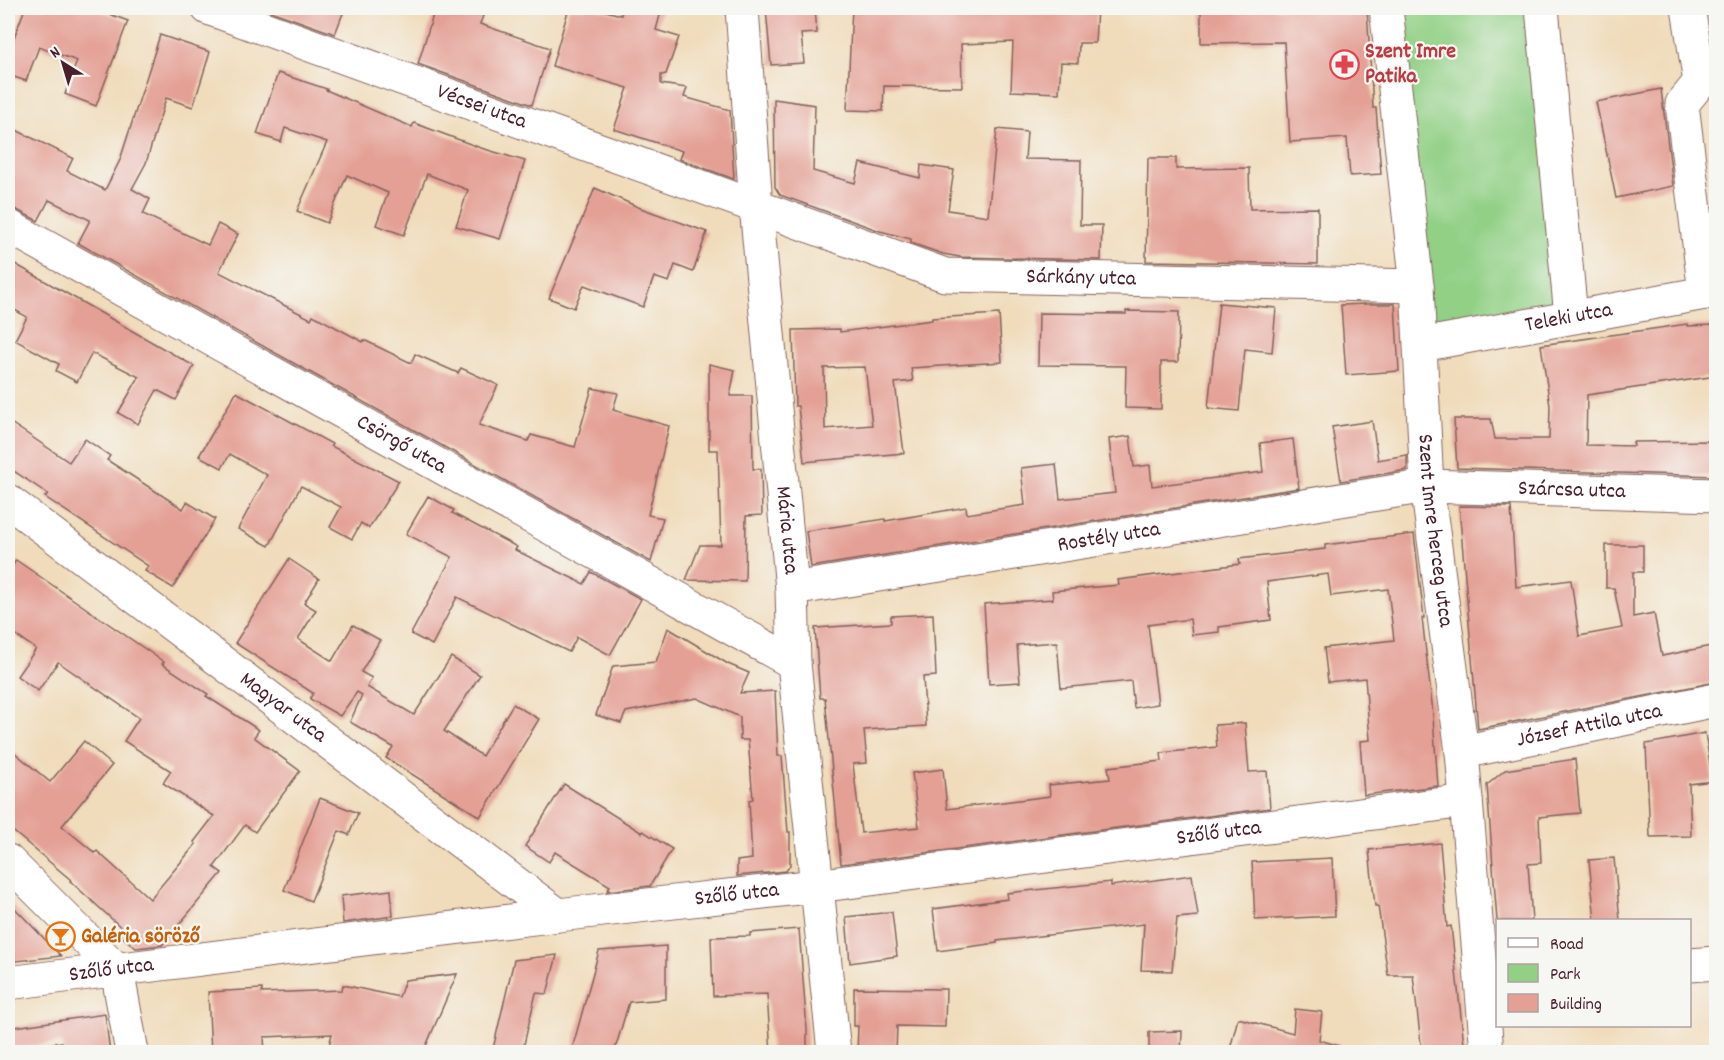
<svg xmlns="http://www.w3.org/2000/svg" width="1724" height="1060" font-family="Dekko,sans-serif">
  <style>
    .green { fill: #92d086; stroke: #6e7858; stroke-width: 1.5 }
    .building { fill: #e4a095; fill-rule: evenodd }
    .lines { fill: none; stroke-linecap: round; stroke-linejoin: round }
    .minor-casing { stroke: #84615d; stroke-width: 35 }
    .minor { stroke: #fff; stroke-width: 33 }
    .labels { text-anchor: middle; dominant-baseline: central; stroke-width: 4.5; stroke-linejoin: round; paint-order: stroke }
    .health-label { font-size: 22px; font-weight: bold; fill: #be3a42; stroke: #f6f6f2; text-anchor: start }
    .street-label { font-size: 22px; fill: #4a1f2b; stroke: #f6f6f2 }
    .food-label { font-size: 22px; font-weight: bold; fill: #c56008; stroke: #f6f6f2; text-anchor: start }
  </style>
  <rect width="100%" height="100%" fill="#f6f6f2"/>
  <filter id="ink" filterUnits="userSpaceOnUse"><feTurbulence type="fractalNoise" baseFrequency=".0167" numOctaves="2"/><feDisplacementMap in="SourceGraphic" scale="12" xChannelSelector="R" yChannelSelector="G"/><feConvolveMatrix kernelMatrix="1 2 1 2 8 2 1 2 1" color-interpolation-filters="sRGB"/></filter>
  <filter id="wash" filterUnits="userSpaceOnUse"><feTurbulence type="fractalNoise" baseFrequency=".008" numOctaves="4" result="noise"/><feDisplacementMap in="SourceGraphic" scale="24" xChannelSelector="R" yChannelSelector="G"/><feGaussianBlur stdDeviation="1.35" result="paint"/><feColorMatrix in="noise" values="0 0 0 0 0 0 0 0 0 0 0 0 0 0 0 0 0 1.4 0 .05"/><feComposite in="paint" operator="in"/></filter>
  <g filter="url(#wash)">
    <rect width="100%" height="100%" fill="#f0dcbb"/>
    <!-- green -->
    <path class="green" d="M1386,8H1542L1571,317L1421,345Z"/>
    <g id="blocks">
      <!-- building -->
      <g class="building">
        <path d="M25,8H93L128,21L96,106L65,94L77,61L39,47L26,81L8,75V54Z"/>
        <path d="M262,8H345L335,34Z"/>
        <path d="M435,8H466L484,13L480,24L550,48L532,105L418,64Z"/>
        <path d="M569,8H594L621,15L623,8H662L656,30L679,37L666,74L661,75V84L687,88L684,97L730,110L734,179L679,159L682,151L614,129L628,88L552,66Z"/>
        <path d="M781,8H815L817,33L801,34L804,63L771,65L766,9Z"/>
        <path d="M852,8H1097L1095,43H1079L1078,63L1061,62L1059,93L1011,91L1013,42L961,44L962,87L884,86L883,111L847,110Z"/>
        <path d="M1201,8H1367L1373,108H1376L1381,174L1350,176L1347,138L1290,142L1284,42L1201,43Z"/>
        <path d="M160,35L210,52L193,107L166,98L146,163L132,189L150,199L143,214L208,245L218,224L238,234L219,272L311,319L313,315L363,342L364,340L411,363L415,354L458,373L461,368L498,385L479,425L528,441L531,435L575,447L592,388L618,393L613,410L669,426L648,515L663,518L651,562L78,243L90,220L49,200L38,221L17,210L8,207V126L73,158L67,171L105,190L120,160Z"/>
        <path d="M278,73L327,89L326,90L412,127L414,123L481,148L525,161L500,239L456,226L468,190L427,174L404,235L376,225L388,193L347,175L327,223L297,211L327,142L285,128L281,142L257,134Z"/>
        <path d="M1661,89L1673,186L1616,198L1596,102Z"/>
        <path d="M774,99L815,105L813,171L855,183L860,163L920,178L921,165L954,170L948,210L988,216L997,129L1027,132L1025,159L1081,160L1080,225H1102L1101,260L960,257L943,254L911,243V239L880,231L780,195L775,187Z"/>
        <path d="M1148,158H1176V169L1249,168L1250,209L1318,208V264L1146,261Z"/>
        <path d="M595,188L638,207L707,232L693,272L675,265L669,282L654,277L643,307L584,285L574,308L549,298Z"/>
        <path d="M8,260L194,366L176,400L157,390L138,424L118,413L139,377L92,353L77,382L56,371L59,364L15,340L27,317L8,306Z"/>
        <path d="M1219,303L1276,308L1272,352L1245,349L1239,411L1208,408Z"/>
        <path d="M1367,304H1395L1399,371L1346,375L1341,305Z"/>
        <path d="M1126,311L1179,312L1178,362H1161V409L1125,408L1126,366L1038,365L1039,313L1126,314Z"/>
        <path d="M999,314L1002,362L911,368L913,381L895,383L904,453L804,462L798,406H795L793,330L840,329V332L932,320V318ZM865,367L872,425L825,429L824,368Z"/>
        <path d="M1687,324V326L1716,325V376L1587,395L1586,445L1634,446L1633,442L1716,441V476L1457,468L1454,419H1491L1495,439H1549L1550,406L1541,345Z"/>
        <path d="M709,364L735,370L730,396H752L753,469H761L762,515L746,516L745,581L686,580L700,545H721L718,450H709Z"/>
        <path d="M236,392L332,444L331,446L399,481L369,528L361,523L352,539L330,527L341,507L301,486L269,546L238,529L267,475L230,454L222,468L199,456Z"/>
        <path d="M8,421L69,462L85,439L110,456L107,460L183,509L187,502L215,519L173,588L145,571L148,566L45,497L48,494L8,467Z"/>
        <path d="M1372,421L1378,460L1407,455V470L1341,481L1332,427Z"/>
        <path d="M1130,436L1134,467L1150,465L1152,486L1263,472L1260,443L1293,439L1299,488L811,567L806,531L885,519V521L966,507L967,514L1025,505L1021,468L1056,464L1060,499L1115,493L1109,439Z"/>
        <path d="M428,496L454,510L452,513L517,547L515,550L584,584L591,572L641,599L610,655L577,637L569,652L457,597L432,645L411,634L452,557L406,534Z"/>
        <path d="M1459,506L1511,507L1516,587L1571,580L1579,636L1622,628L1614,588H1606V545H1643V572H1633V617L1654,613L1662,656L1716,645V682L1478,729Z"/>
        <path d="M1414,534L1424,618H1422L1432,704L1438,786L1364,795L1360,741L1370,740L1365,678L1328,682L1324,648L1394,640L1388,589L1331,596L1328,574L1267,582L1271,620L1219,627V632L1192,635L1190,619L1148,625L1158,704L1134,708L1131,681L1061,688L1057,642L1017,645L1020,682L989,684L984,604L1053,599L1052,591L1119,585L1118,580L1240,564L1239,559L1325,549V545Z"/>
        <path d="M289,559L319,579L304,603L316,610L298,639L332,661L353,625L380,640L361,672L372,678L367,687L414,715L451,657L480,675L444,731L482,756L513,704L539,719L480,817L386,758L393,747L350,722L362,695L357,692L340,716L310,699L313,693L235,643Z"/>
        <path d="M16,560L164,662L162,664L208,694L206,696L259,730L254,737L300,771L255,832L245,825L214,867L222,873L162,945L136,948L120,935L124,930L70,881L71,880L8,827V747L50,782L84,741L112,765L62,826L95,853L97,851L150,899L196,844L194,842L214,816L163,783L171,771L124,741L139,718L58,662L38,691L17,676L36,649L8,630V573Z"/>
        <path d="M933,614L936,676L923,677L926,726L864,730L867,763L853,764L861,833L919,827L912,773L943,769L947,809L1050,796L1049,785L1110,779L1108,767L1162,761L1161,753L1217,747L1215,725L1245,723L1249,772L1267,771L1270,808L841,864L825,698H820L815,628L891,623V616Z"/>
        <path d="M668,628L728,664L749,673L740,693L775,691L778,756H782L788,832H790V865L786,871L737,876V861L752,859L749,800L753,799L748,740H740V717L697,698L626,712L621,723L596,715L613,666L656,662Z"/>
        <path d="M1705,733L1713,781L1689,784L1691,836L1650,837L1646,744Z"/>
        <path d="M1575,759L1580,813L1539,817L1541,863L1528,864L1532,921H1497L1487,785L1505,770Z"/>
        <path d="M564,784L642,833L643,831L672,849L650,886L607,891L610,886L555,852L549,862L525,846Z"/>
        <path d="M320,798L358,813L349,835L339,831L311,901L284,890Z"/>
        <path d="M1440,843L1447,927L1451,926L1465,1053H1422L1413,975H1388L1378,906H1375L1369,850Z"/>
        <path d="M1332,858L1335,916L1255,920L1252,862Z"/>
        <path d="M1614,858L1620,921H1595L1589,860Z"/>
        <path d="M1192,875L1198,916L1177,918L1172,971L1141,970L1144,924L997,941V943L938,951L933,909L1008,899L1007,893L1111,882V886Z"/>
        <path d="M391,890L393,916L343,923L341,896Z"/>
        <path d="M8,901L61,956L8,962Z"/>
        <path d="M892,912L897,956L850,963L846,917Z"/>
        <path d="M799,929L807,1030V1053H771L767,994L713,996L711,937L750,936V933Z"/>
        <path d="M666,946V999L629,1002L614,1053H571L599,951Z"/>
        <path d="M557,955L547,994L536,993L522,1053H492L514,960Z"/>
        <path d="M457,974L423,1053H327L332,1034L264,1037L265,1053H211L208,992L262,989V993L342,990L343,985L399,997L405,980Z"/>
        <path d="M854,988L946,989L945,1027L897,1026L896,1053H857L858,1026H854Z"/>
        <path d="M1295,1009L1322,1012L1319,1040L1340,1046L1339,1053H1229L1238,1018L1293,1033Z"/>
        <path d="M105,1014L110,1053H63L62,1042L8,1049V1028Z"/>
        <path d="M1182,1031L1181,1053H1149V1032Z"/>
      </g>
    </g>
  </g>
  <g filter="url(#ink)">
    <use href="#blocks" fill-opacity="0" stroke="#84615d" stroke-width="1.5"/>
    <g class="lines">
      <defs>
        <g id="minor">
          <path id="s1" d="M208,8L945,275L1417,286"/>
          <path id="s2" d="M742,8L756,206L792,589L794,663L834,1052"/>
          <path id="s3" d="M1386,8L1417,286L1427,486L1462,752L1487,1052"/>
          <path d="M1542,8L1571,317"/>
          <path d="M1688,8L1700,82L1682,104L1705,293"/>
          <path id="s4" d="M8,226L794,663"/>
          <path id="s5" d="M1421,345L1716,291"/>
          <path id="s6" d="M8,501L558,915"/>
          <path id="s7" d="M792,589L1427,486L1716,495"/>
          <path id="s8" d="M1462,752L1716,700"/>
          <path d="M8,861L117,970L132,1052"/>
          <path d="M1690,965L1716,963"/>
          <path id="s9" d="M8,983L558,915L816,886L1466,801"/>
        </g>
      </defs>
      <!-- minor casing -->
      <use href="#minor" class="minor-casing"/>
      <!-- minor -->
      <use href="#minor" class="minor"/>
    </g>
  </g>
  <!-- icons -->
  <defs>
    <symbol id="pharmacy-ring" viewBox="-11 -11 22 22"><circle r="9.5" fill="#f6f6f2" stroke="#e0444e" stroke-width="1.5"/><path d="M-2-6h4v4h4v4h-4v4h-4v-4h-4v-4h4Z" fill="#e0444e"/></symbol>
    <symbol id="bar-ring" viewBox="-11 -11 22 22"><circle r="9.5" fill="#f6f6f2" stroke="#e8710a" stroke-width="1.5"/><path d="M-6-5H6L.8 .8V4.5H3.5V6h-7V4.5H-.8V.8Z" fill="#e8710a"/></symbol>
  </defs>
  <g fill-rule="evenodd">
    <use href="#pharmacy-ring" x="1328" y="48" width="33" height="33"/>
    <use href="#bar-ring" x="44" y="920" width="33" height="33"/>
  </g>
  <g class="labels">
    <!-- health labels -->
    <g class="health-label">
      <text x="1365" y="52">Szent Imre<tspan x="1365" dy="25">Patika</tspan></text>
    </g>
    <!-- street labels -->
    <g class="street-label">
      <text stroke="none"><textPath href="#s1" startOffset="291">Vécsei utca</textPath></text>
      <text stroke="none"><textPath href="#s1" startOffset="920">Sárkány utca</textPath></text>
      <text stroke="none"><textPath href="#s5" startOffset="150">Teleki utca</textPath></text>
      <text stroke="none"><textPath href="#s4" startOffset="450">Csörgő utca</textPath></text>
      <text stroke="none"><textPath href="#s7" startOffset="788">Szárcsa utca</textPath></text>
      <text stroke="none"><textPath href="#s2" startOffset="524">Mária utca</textPath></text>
      <text stroke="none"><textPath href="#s3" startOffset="525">Szent Imre herceg utca</textPath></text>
      <text stroke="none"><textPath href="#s7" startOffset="321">Rostély utca</textPath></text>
      <text stroke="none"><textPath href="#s6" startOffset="344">Magyar utca</textPath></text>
      <text stroke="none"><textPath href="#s8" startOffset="130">József Attila utca</textPath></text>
      <text stroke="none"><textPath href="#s9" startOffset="1220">Szőlő utca</textPath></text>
      <text stroke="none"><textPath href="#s9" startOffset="734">Szőlő utca</textPath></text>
      <text stroke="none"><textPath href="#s9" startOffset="104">Szőlő utca</textPath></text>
    </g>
    <!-- food labels -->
    <g class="food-label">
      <text x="81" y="937">Galéria söröző</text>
    </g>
  </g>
  <!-- margin -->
  <rect width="1724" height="1060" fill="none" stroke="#f6f6f2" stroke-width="30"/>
  <!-- legend -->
  <rect x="1496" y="919" width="195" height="108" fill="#f6f6f2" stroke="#b1a0a2" stroke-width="1.5"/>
  <rect x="1508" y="938" width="30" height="9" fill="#ffffff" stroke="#b1a0a2" stroke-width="1.5"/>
  <text x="1550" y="949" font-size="18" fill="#4a1f2b">Road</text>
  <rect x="1508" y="964" width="30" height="18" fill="#92d086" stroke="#b1a0a2" stroke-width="1.5"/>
  <text x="1550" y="979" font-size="18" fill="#4a1f2b">Park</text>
  <rect x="1508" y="994" width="30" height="18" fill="#e4a095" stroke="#b1a0a2" stroke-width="1.5"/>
  <text x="1550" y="1009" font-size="18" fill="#4a1f2b">Building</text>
  <!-- north arrow -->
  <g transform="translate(63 63) rotate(323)" stroke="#f6f6f2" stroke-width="4.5" paint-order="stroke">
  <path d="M0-4.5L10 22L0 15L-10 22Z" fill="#4a1f2b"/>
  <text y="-9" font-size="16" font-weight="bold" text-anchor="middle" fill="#4a1f2b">N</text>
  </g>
</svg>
